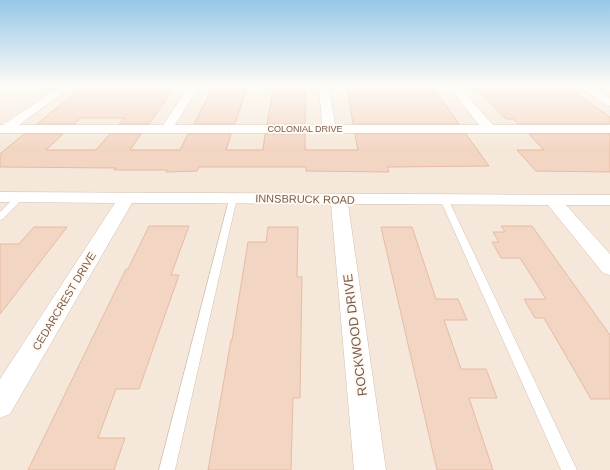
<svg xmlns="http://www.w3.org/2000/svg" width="610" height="470" font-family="Helvetica,sans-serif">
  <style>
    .residential { fill: #f5e8da }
    .building { fill: #f3d5c3; stroke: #e6bba3 }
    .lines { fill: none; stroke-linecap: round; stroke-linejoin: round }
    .lane-casing { stroke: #d1beb0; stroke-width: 1 }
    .street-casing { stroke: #d1beb0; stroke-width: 1 }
    .lane { fill: #fff; fill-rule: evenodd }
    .street { fill: #fff; fill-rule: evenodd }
    .labels { text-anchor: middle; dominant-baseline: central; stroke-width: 4; stroke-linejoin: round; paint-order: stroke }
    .far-street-label { font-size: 9px; fill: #7a5c4d; stroke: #fffaf3 }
    .street-label { font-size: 11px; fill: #7a5c4d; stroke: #fffaf3 }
    .near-street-label { font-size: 13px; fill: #7a5c4d; stroke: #fffaf3 }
  </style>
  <rect width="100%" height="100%" fill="#fdf6ec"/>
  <!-- residential -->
  <rect class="residential" x="0" y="85" width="610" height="385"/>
  <!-- building -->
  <g class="building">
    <path d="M85,85H176L149,124H119L124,118H80L75,124H37Z"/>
    <path d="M214,85H248L235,124H194Z"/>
    <path d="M274,85H306L305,124H267Z"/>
    <path d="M347,85H431L459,124H353Z"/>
    <path d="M473,85H564L610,117V124H518L513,119H506Z"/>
    <path d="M24,134H63L46,150H96L110,134H141L130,150H180L188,134H231L226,150H263L265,134H305V150H358L355,134H466L489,166L387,167L389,172L306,171V167H199L197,171L166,172L167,170H114L116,168L0,167V154Z"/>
    <path d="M529,134H610V172L536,171L517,150H544Z"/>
    <path d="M149,226H189L171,275H179L139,389H116L98,438H125L114,470H28L126,269H128Z"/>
    <path d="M501,226H532L610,335V399H591L544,318H535L524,299H546L520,258H501L492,242H499L493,232H505Z"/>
    <path d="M34,227H67L0,314V244H19Z"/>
    <path d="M268,227H298L297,277H302L300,398H293L291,470H208L231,340H232L248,242H266Z"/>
    <path d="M381,227H412L436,299H458L467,320H444L461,369H486L497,398H469L493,470H437Z"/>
  </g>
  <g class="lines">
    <defs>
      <g id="lane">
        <path d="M17,195H20L24,197L3,219L0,220V212Z"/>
        <path d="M230,196H233L237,198L175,470H159Z"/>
        <path d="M441,197H444L448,199L577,470H561L440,199Z"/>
      </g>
      <g id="street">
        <path d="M62,85H73L19,125H163L190,85H200L175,125H322L319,85H329L335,125H479L448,85H458L493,125H610V133H0V125H3Z"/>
        <path d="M577,85H589L610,98V106L606,105Z"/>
        <path d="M0,192L610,195V205H566L610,254V275L603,273L548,205L348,204L386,470H354L331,204L132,203L10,414L0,418V379L115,203L0,202Z"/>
      </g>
    </defs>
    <!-- lane casing -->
    <use href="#lane" class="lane-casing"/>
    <!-- street casing -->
    <use href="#street" class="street-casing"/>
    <!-- lane -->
    <use href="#lane" class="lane"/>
    <!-- street -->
    <use href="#street" class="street"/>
  </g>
  <!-- sky -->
  <linearGradient id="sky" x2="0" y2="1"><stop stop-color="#97c7e8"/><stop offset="0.57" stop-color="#fefbf6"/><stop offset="1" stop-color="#fefbf6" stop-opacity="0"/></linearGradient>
  <rect width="610" height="150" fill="url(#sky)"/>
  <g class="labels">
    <!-- far-street labels -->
    <g class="far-street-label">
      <text x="305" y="129">COLONIAL DRIVE</text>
    </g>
    <!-- street labels -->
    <g class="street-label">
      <text transform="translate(305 199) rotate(1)">INNSBRUCK ROAD</text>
      <text transform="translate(64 301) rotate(-59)">CEDARCREST DRIVE</text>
    </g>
    <!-- near-street labels -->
    <g class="near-street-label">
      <text transform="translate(355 335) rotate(-97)">ROCKWOOD DRIVE</text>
    </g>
  </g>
</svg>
